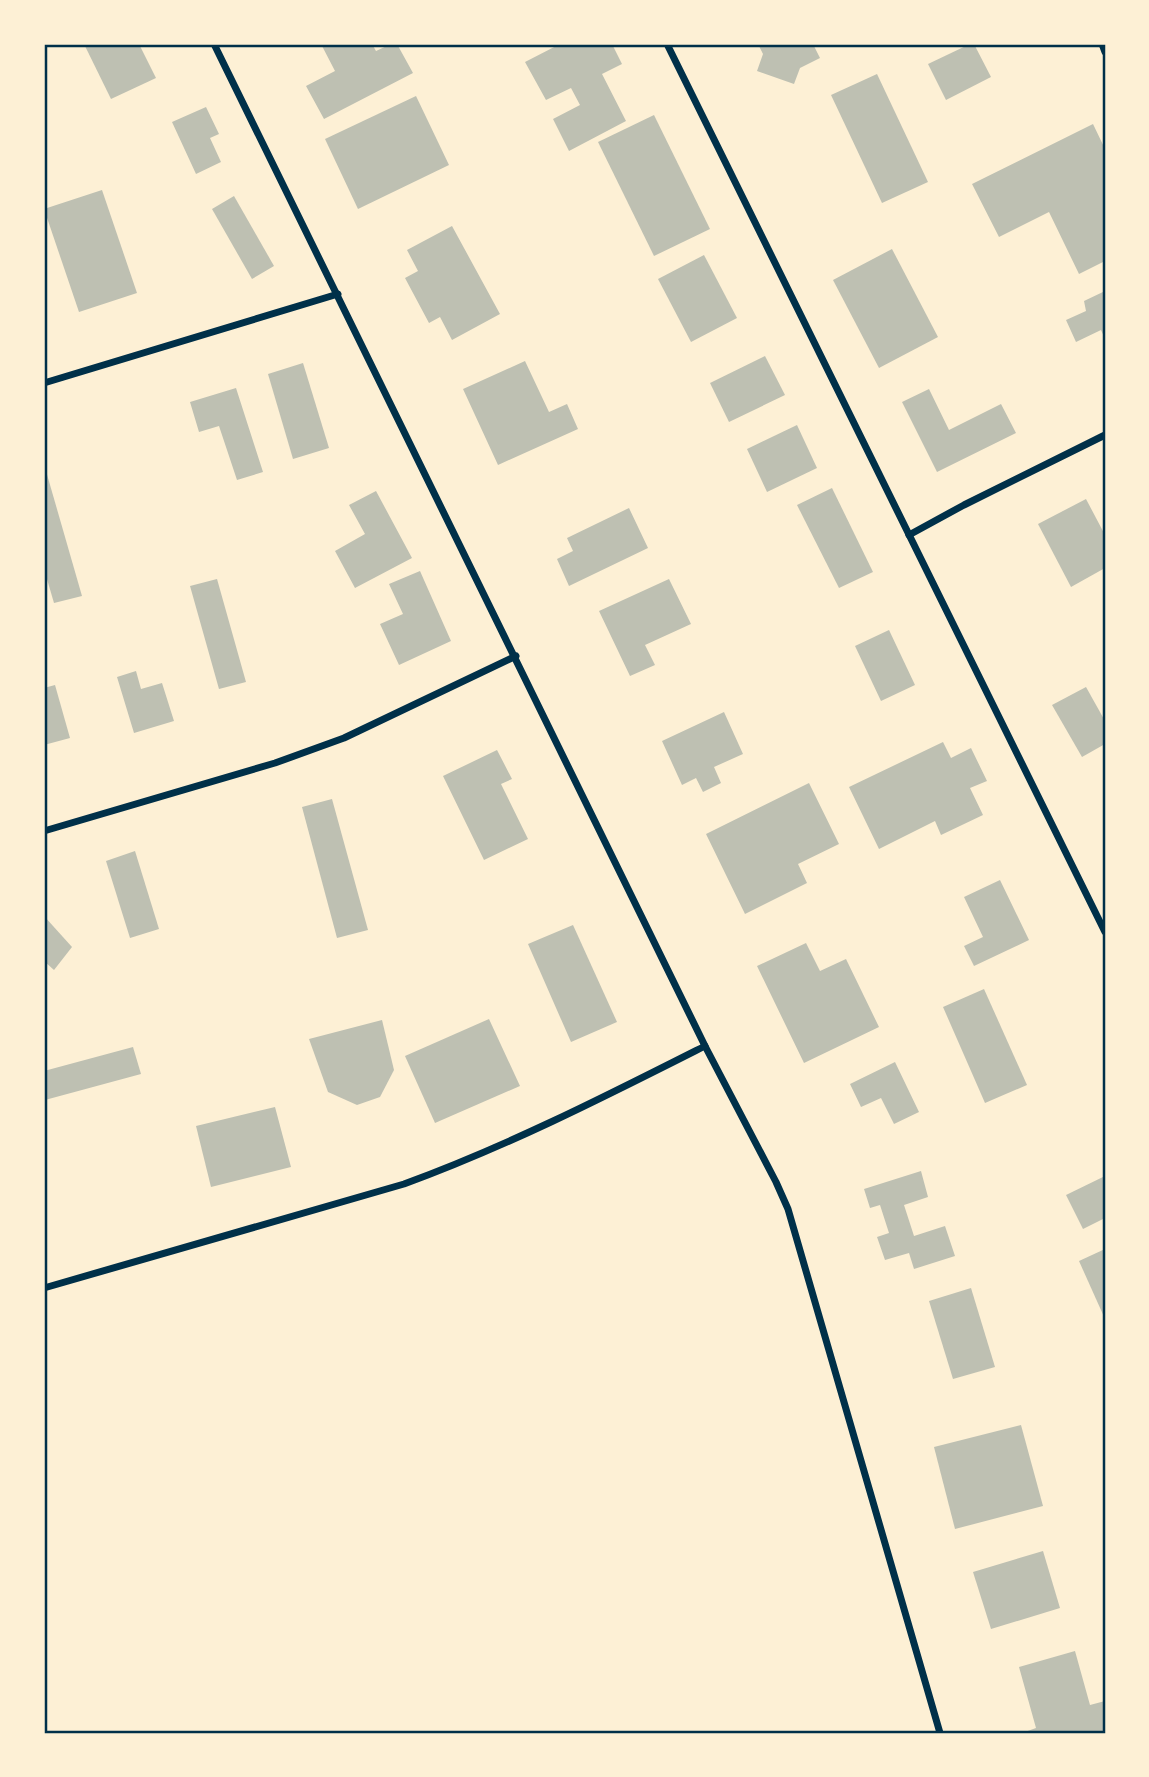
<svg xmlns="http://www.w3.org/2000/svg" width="1149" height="1777" font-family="Bitter,serif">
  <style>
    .building { fill: #bec0b2 }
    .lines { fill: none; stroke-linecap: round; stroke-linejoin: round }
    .minor { stroke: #003049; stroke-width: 7 }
    .neatline { fill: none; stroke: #003049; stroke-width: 2.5 }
  </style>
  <rect width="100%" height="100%" fill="#fdf0d5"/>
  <!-- building -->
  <g class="building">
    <path d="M84,44H139L156,78L111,99Z"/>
    <path d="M321,44H372L376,51L391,44H397L413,73L324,119L306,86L335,71Z"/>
    <path d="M560,44H612L622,64L602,74L626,121L569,151L553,119L580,105L571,88L546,100L525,62Z"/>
    <path d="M758,44H813L820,58L800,68L794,84L757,71L763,54Z"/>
    <path d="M970,44H974L991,77L946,100L928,64Z"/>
    <path d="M877,74L928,182L882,203L831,95Z"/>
    <path d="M416,96L449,165L358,209L325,139Z"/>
    <path d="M206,107L219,134L210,138L221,162L196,174L172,122Z"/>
    <path d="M654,115L710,229L654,256L598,142Z"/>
    <path d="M1093,124L1105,149V261L1079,274L1049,212L999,237L972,184Z"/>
    <path d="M102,190L137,293L79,312L44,209Z"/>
    <path d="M234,196L274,266L252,279L212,209Z"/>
    <path d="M452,226L500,314L452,340L440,317L429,323L405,278L418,271L407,250Z"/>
    <path d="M892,249L938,337L879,368L833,280Z"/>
    <path d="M704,255L737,318L691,342L658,279Z"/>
    <path d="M1105,291V339L1101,330L1076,342L1066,320L1086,311L1084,301Z"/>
    <path d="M765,356L785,395L729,422L710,383Z"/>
    <path d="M525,361L549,412L567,404L578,429L498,465L463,389Z"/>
    <path d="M303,363L329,448L293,459L268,374Z"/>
    <path d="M236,388L263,472L237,480L219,426L199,432L190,402Z"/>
    <path d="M929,389L949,430L1001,404L1016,433L937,472L902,402Z"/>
    <path d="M797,425L817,468L767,492L747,449Z"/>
    <path d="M44,464L82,596L54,603L44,569Z"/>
    <path d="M832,488L873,572L839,588L797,505Z"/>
    <path d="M376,491L412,558L355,588L335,551L365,534L349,505Z"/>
    <path d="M1086,499L1105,535V568L1071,587L1038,524Z"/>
    <path d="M629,508L648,548L569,586L557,559L573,551L567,538Z"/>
    <path d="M420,571L451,641L399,665L380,624L403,614L389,584Z"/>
    <path d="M217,579L246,682L219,689L190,586Z"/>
    <path d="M669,579L691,624L645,645L655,665L630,676L599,611Z"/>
    <path d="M889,630L915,685L881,701L855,646Z"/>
    <path d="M136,671L141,689L162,683L174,721L134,733L117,677Z"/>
    <path d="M55,685L70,738L44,745V688Z"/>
    <path d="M1086,687L1105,721V744L1082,757L1052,705Z"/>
    <path d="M724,712L743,754L714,767L721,783L703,792L696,778L682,785L662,741Z"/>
    <path d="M943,742L951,758L971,748L987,781L970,788L983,815L941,835L935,821L879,849L849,787Z"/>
    <path d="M497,750L512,779L501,784L528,839L484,860L443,776Z"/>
    <path d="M809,783L839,844L798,864L807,883L745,914L706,834Z"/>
    <path d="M332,799L368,930L337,938L302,807Z"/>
    <path d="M135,851L159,929L130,938L106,861Z"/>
    <path d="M1000,880L1029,940L974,966L964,946L983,937L964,897Z"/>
    <path d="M44,916L72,947L54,970L44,961Z"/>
    <path d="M573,925L617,1022L571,1042L528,944Z"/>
    <path d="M806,943L820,971L846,959L879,1027L804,1063L757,966Z"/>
    <path d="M984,989L1027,1085L985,1103L943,1007Z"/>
    <path d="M489,1019L520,1086L435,1123L405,1056Z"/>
    <path d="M382,1020L394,1070L380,1097L357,1105L328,1092L309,1039Z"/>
    <path d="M133,1047L141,1074L45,1100L44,1071Z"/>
    <path d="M895,1062L919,1112L894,1124L881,1098L861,1107L850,1084Z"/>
    <path d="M275,1107L291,1167L211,1187L196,1126Z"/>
    <path d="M921,1171L928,1197L904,1205L914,1236L945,1226L955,1256L914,1269L909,1253L885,1260L877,1237L889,1233L880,1205L870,1208L864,1189Z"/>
    <path d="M1105,1176V1218L1083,1229L1066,1195Z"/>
    <path d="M1105,1249V1319L1079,1261Z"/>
    <path d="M971,1288L995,1367L953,1379L929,1301Z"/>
    <path d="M1021,1425L1043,1506L955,1529L934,1447Z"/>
    <path d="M1043,1551L1060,1608L991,1629L973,1572Z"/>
    <path d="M1075,1651L1090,1705L1105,1701V1733H1022L1036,1728L1019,1667Z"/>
  </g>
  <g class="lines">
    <!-- minor -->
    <g class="minor">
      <path d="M214,44L705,1046L776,1182L788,1209L940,1733"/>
      <path d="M667,44L1105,932"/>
      <path d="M1102,44L1105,52"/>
      <path d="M44,383L338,294"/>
      <path d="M909,535L964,505L1105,435"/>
      <path d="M44,831L275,763L344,738L516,656"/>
      <path d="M44,1288L404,1184C508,1146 606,1096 705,1046"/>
    </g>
  </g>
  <!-- border -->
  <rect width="1149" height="1777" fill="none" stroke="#fdf0d5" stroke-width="91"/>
  <rect x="46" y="46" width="1058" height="1686" class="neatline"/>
</svg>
